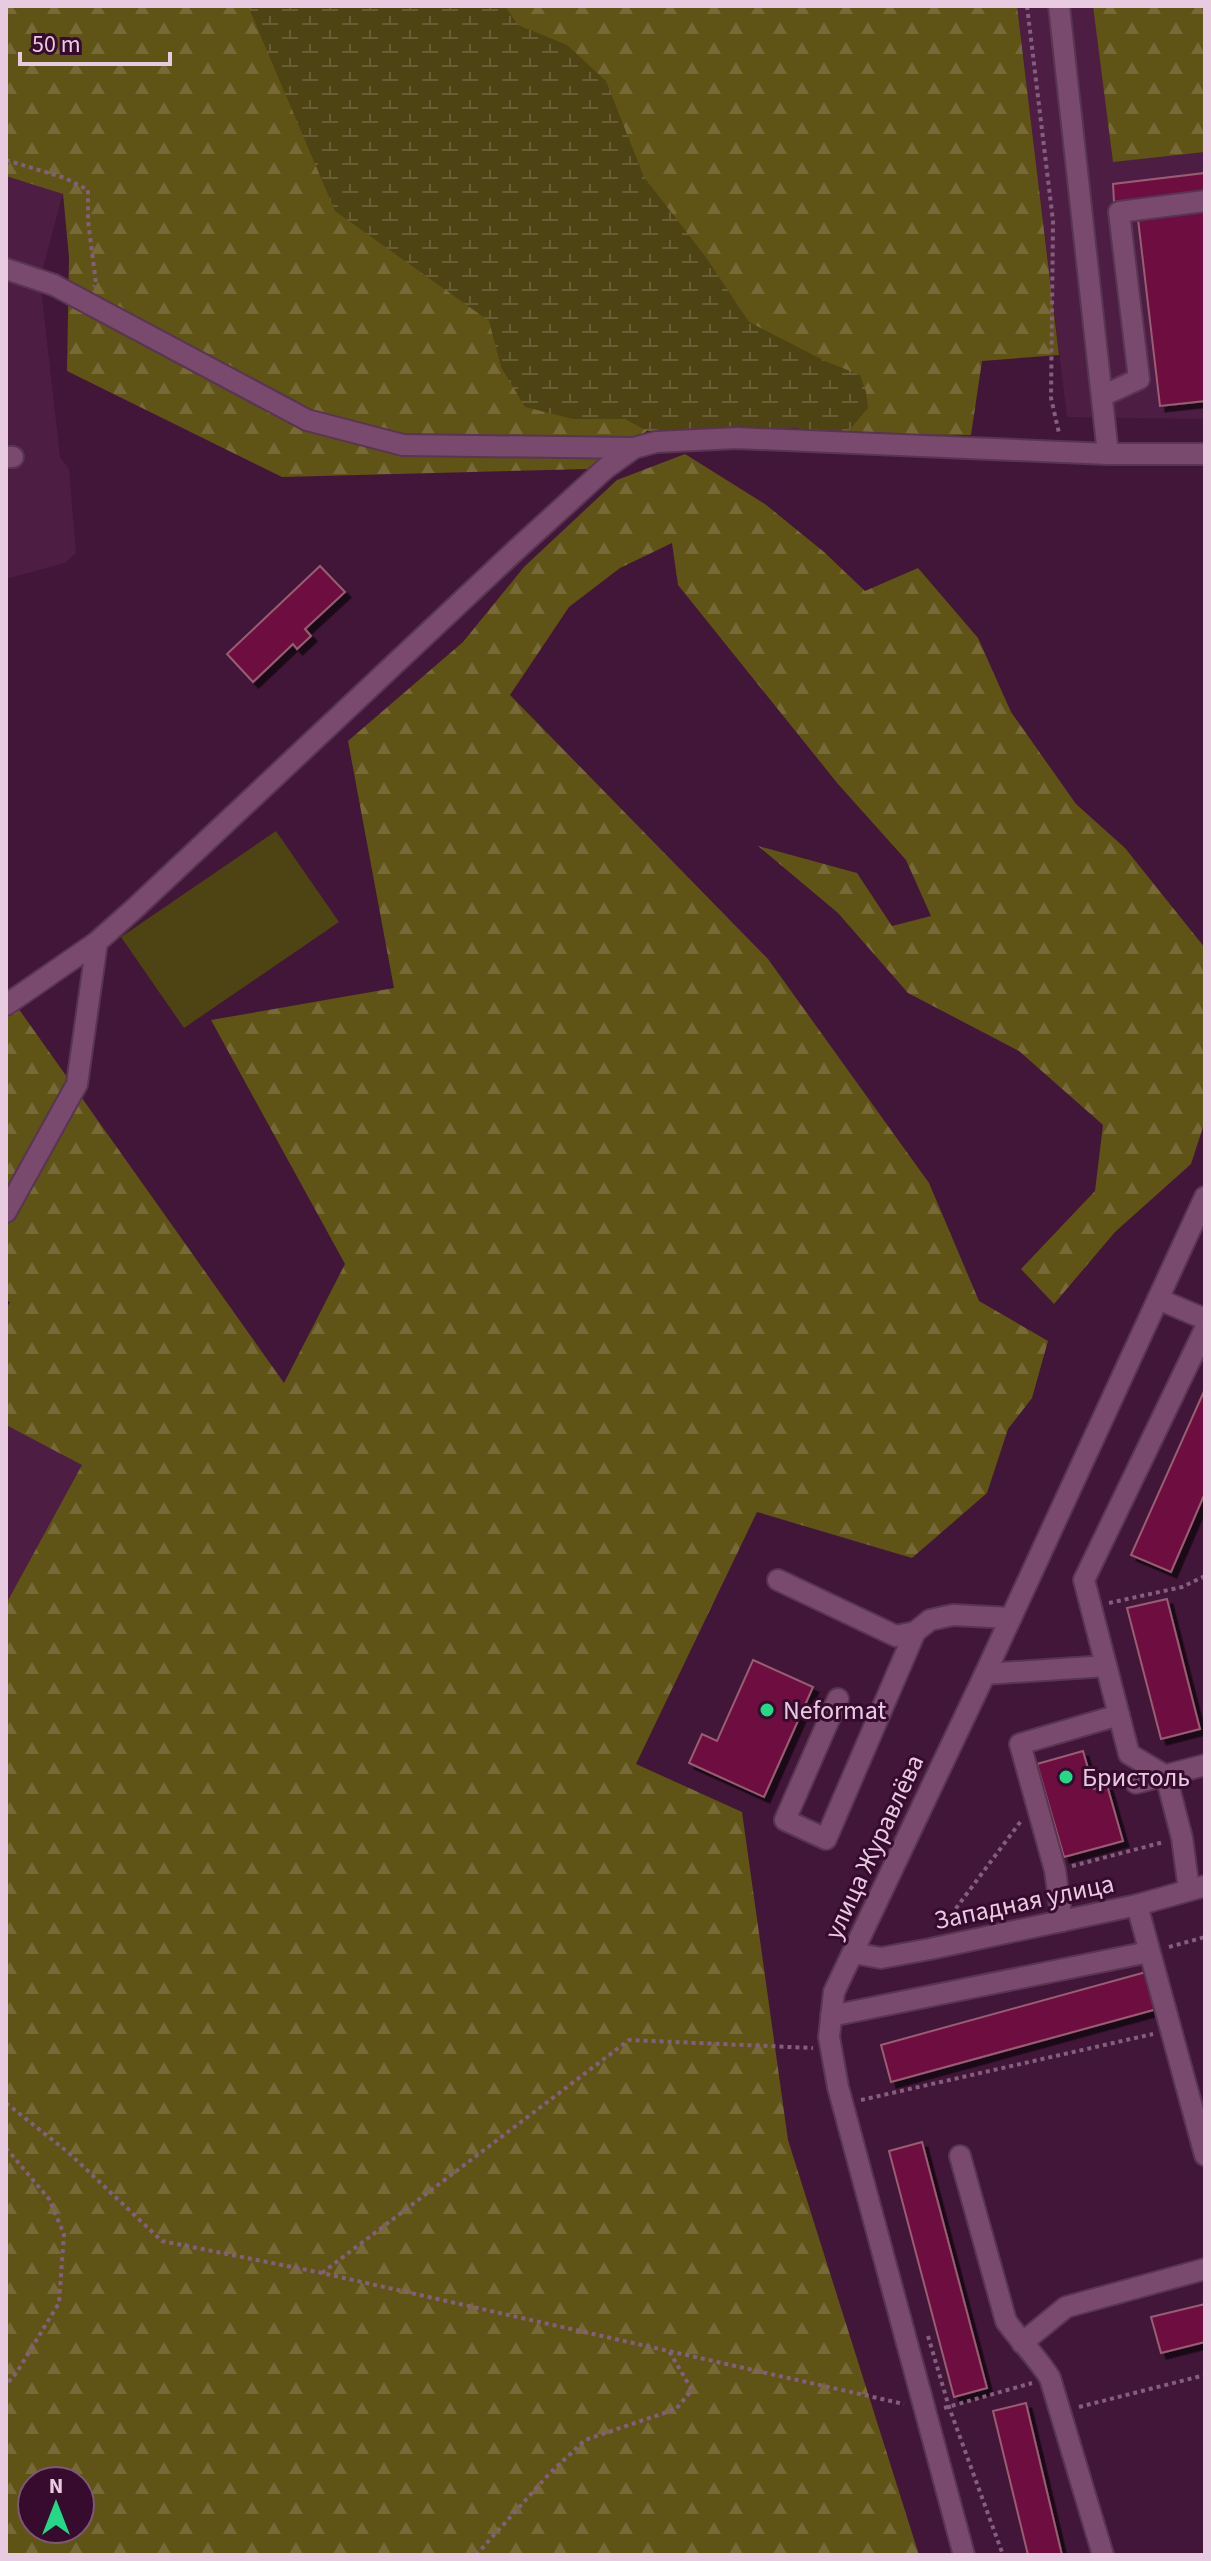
<svg xmlns="http://www.w3.org/2000/svg" width="1211" height="2561" font-family="'Source Sans 3',sans-serif">
  <style>
    .built { fill: #4e1d44 }
    .forest { fill: url(#forest-firs); fill-rule: evenodd }
    .wetland { fill: url(#wetland-marsh) }
    .park { fill: #4e4312 }
    .building { fill: #6e0f3f; stroke: #985d73; stroke-width: 2; filter: url(#shadow) }
    .lines { fill: none; stroke-linecap: round; stroke-linejoin: round }
    .minor-casing { stroke: #583551; stroke-width: 24 }
    .path { stroke: #845f7b; stroke-width: 4; stroke-dasharray: 4 4; stroke-linecap: butt }
    .minor { stroke: #79496e; stroke-width: 20 }
    .poi-dot { fill: #25d886; stroke: #360b2e; stroke-width: 3 }
    .labels { text-anchor: middle; dominant-baseline: central; stroke-width: 6; stroke-linejoin: round; paint-order: stroke }
    .poi-label { font-size: 26px; fill: #e8cbe0; stroke: #360b2e; text-anchor: start }
    .street-label { font-size: 26px; fill: #e8cbe0; stroke: #360b2e }
  </style>
  <defs>
    <pattern id="forest-firs" width="22" height="20" patternUnits="userSpaceOnUse" patternTransform="scale(2)"><rect width="22" height="20" fill="#605316"/><path d="M5 1l3.5 6h-7zM16 11l3.5 6h-7z" fill="#776a38"/></pattern>
    <pattern id="wetland-marsh" width="20" height="14" patternUnits="userSpaceOnUse" patternTransform="scale(2)"><rect width="20" height="14" fill="#4e4312"/><path d="M1 5h8M5 5V1M11 12h8M15 12V8" fill="none" stroke="#685d34"/></pattern>
    <filter id="shadow"><feDropShadow dx="5.5" dy="5.5" stdDeviation="0" flood-color="#0009"/></filter>
  </defs>
  <rect width="100%" height="100%" fill="#411638"/>
  <!-- built -->
  <g class="built">
    <path d="M1017,6H1093L1113,161L1205,152V419L1067,417Z"/>
    <path d="M6,176L63,193L40,279L60,457L69,469L76,553L65,563L6,579Z"/>
    <path d="M6,1425L83,1465L6,1604Z"/>
  </g>
  <!-- forest -->
  <g class="forest">
    <path d="M6,6H1017L1059,355L982,361L971,435L846,434L796,428H683L647,431L588,469L282,477L67,371L69,257L63,194L6,176Z"/>
    <path d="M1093,6H1205V152L1113,162Z"/>
    <path d="M685,454L765,504L824,552L865,591L918,568L978,638L1011,712L1076,804L1125,848L1205,948V1121L1191,1164L1115,1232L1054,1304L1021,1269L1095,1191L1103,1125L1019,1051L908,993L838,913L758,846L857,873L892,926L931,916L906,860L838,784L678,585L672,543L620,568L569,607L510,695L768,959L929,1183L979,1301L1048,1341L1032,1398L1008,1429L987,1493L912,1558L757,1512L636,1764L742,1812L788,2140L919,2555H6V1604L82,1465L6,1425V1309L10,1302L6,1300V991L284,1383L345,1264L211,1020L394,988L348,741L463,642L524,567L617,480ZM32,2481H80V2529H32Z"/>
  </g>
  <!-- wetland -->
  <path class="wetland" d="M248,6H505L518,25L567,45L606,81L644,177L705,256L749,322L825,361L860,375L866,392L868,408L846,434L796,428L647,431L625,419H573L525,407L501,367L489,321L335,211Z"/>
  <!-- park -->
  <path class="park" d="M276,831L339,922L184,1028L121,937Z"/>
  <!-- building -->
  <g class="building">
    <path d="M1205,173V192L1114,202L1113,184Z"/>
    <path d="M1205,211V401L1160,406L1138,219Z"/>
    <path d="M320,566L345,592L305,629L311,636L297,649L293,644L253,682L227,654Z"/>
    <path d="M1205,1389V1493L1171,1572L1131,1555Z"/>
    <path d="M1167,1599L1200,1729L1161,1739L1127,1608Z"/>
    <path d="M753,1660L813,1687L764,1797L689,1763L702,1734L717,1741Z"/>
    <path d="M1083,1751L1094,1789L1107,1785L1123,1841L1064,1857L1037,1764Z"/>
    <path d="M1146,1972L1157,2009L891,2082L881,2045Z"/>
    <path d="M922,2142L987,2388L954,2397L889,2151Z"/>
    <path d="M1205,2304V2342L1161,2353L1151,2317Z"/>
    <path d="M1026,2403L1062,2555H1028L993,2411Z"/>
  </g>
  <g class="lines">
    <defs>
      <g id="minor">
        <path d="M1059,6L1108,454"/>
        <path d="M6,269L54,285L307,420L403,445L634,448"/>
        <path d="M1102,396L1139,379L1119,212L1205,201"/>
        <path d="M6,457H13"/>
        <path d="M6,1005L97,942L133,910L516,550L606,468L634,448L656,442L737,438L1108,454H1205"/>
        <path d="M6,1212L77,1084L97,942"/>
        <path d="M1158,1299L1205,1319"/>
        <path d="M778,1580L896,1636L915,1632L930,1620L953,1615L1011,1618"/>
        <path d="M985,1674L1106,1666"/>
        <path d="M838,1699L785,1820L826,1839L915,1632"/>
        <path d="M1136,1783L1205,1765"/>
        <path d="M1189,1890L1182,1838L1166,1776L1129,1754L1084,1580L1205,1329"/>
        <path d="M1137,1905L1205,2155"/>
        <path d="M1062,1921L1055,1870L1020,1744L1119,1715"/>
        <path d="M853,1953L881,1958L930,1949L1137,1905L1205,1886"/>
        <path d="M831,2016L1149,1952"/>
        <path d="M960,2156L1006,2321C1020,2341 1037,2357 1050,2378L1103,2555"/>
        <path d="M1022,2343L1066,2307L1205,2269"/>
        <path d="M964,2555L838,2087L829,2037L834,1992L985,1674L1205,1197"/>
      </g>
    </defs>
    <!-- minor casing -->
    <use href="#minor" class="minor-casing"/>
    <!-- path -->
    <g class="path">
      <path d="M1027,6L1053,221L1051,398L1059,433"/>
      <path d="M6,160L65,178L88,190V221L96,283L94,287"/>
      <path d="M1109,1603L1182,1587L1205,1576"/>
      <path d="M1072,1866L1164,1842"/>
      <path d="M951,1915L1021,1821"/>
      <path d="M1169,1947L1205,1937"/>
      <path d="M861,2100L1153,2034"/>
      <path d="M6,2103L69,2153L162,2241L322,2273L904,2404"/>
      <path d="M6,2148L49,2199L64,2234L59,2303L17,2372L6,2385"/>
      <path d="M322,2273L629,2040L813,2048"/>
      <path d="M928,2336L949,2407L1003,2555"/>
      <path d="M1079,2407L1205,2375"/>
      <path d="M944,2408L1032,2383"/>
      <path d="M476,2555L549,2474L585,2440L676,2409L692,2390L669,2351"/>
    </g>
    <!-- minor -->
    <use href="#minor" class="minor"/>
  </g>
  <!-- markers -->
  <g class="poi-dot">
    <circle cx="767" cy="1710" r="8"/>
    <circle cx="1066" cy="1777" r="8"/>
  </g>
  <g class="labels">
    <!-- poi labels -->
    <g class="poi-label">
      <text x="783" y="1710">Neformat</text>
      <text x="1082" y="1777">Бристоль</text>
    </g>
    <!-- street labels -->
    <g class="street-label">
      <text transform="translate(874 1847) rotate(-65)">улица Журавлёва</text>
      <text transform="translate(1024 1902) rotate(-12)">Западная улица</text>
    </g>
  </g>
  <!-- border -->
  <rect width="1211" height="2561" fill="none" stroke="#e8cbe0" stroke-width="16"/>
  <!-- north arrow -->
  <g transform="translate(56 2505)"><circle r="38" fill="#360b2e" stroke="#7d5875" stroke-width="2"/>
  <path d="M0-6L14 30L0 20L-14 30Z" fill="#25d886"/>
  <text y="-12" font-size="22" font-weight="bold" text-anchor="middle" fill="#e8cbe0">N</text>
  </g>
  <!-- scale -->
  <path d="M20 52v12h150v-12" fill="none" stroke="#e8cbe0" stroke-width="4"/>
  <text x="32" y="52" font-size="24" fill="#e8cbe0" stroke="#360b2e" stroke-width="6" paint-order="stroke">50 m</text>
</svg>
